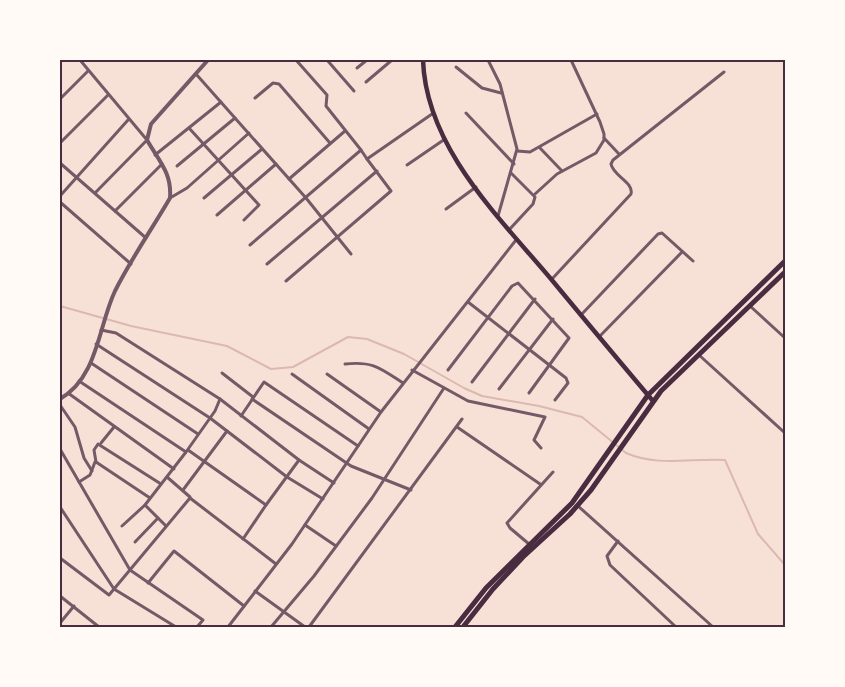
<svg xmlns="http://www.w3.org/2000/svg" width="845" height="687" font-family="'IBM Plex Sans',sans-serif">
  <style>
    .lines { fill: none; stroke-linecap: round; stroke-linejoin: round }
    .stream { stroke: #dcb8b0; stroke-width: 2 }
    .minor { stroke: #755966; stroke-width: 3 }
    .tertiary { stroke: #755966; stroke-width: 4 }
    .secondary { stroke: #4a2c40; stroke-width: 4.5 }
    .primary { stroke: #4a2c40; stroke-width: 5 }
    .neatline { fill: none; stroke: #4a2c40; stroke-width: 2 }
  </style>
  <rect width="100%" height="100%" fill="#f7e1d7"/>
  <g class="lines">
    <!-- stream -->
    <path class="stream" d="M60,306L131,326L227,346L271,369L293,367L348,337L367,339L404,354L464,388L482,396L539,406L582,417L626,453C658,467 691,458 725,460L758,534L785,565"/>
    <!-- minor -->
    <g class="minor">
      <path d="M80,60L147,140L95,193"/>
      <path d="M296,60L327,95L326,106L361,150"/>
      <path d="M327,60L354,91"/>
      <path d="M488,60L500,84L517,149L498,216"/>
      <path d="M456,67L482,88L501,93"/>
      <path d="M357,68L367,60"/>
      <path d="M196,74L306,198L351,254"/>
      <path d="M366,82L392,60"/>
      <path d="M255,98L273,83L279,84L330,143"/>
      <path d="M60,99L88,71"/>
      <path d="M466,113L514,164"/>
      <path d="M189,128L259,205L244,220"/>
      <path d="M604,138L619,154"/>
      <path d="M60,143L108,95"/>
      <path d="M540,148L562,171"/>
      <path d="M517,151L530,152L597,114"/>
      <path d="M155,155L221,102"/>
      <path d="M60,163L146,238"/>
      <path d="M407,165L445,139"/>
      <path d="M177,166L235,118"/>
      <path d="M289,179L345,131"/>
      <path d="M535,194L557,174L596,153L604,140V134L600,122L571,60"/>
      <path d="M60,196L128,120"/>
      <path d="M170,198L187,188L249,133"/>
      <path d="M204,198L262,149"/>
      <path d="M60,202L131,264"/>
      <path d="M446,209L476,187"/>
      <path d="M115,211L162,164"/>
      <path d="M217,215L276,164"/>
      <path d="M509,230L533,204L535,197L511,173"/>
      <path d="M250,245L361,150L367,159L432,114"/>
      <path d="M267,264L377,171"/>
      <path d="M552,279L631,194C634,182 613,176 611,164L613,160L724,72"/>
      <path d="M286,281L391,191L367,159"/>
      <path d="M468,302L566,378L568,383L555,400"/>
      <path d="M750,306L785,338"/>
      <path d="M581,315L658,234L662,233L693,261"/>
      <path d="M101,330L116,333L220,399L299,460L334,483"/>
      <path d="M599,337L682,252"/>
      <path d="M96,344L210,418L287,477L323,499"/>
      <path d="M699,355L785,433"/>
      <path d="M91,363L198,434"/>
      <path d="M345,364C373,361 380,368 403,383"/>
      <path d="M412,370L468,401L545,417L534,440L541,448"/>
      <path d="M448,370L512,286L518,283L569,338L529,393"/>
      <path d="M222,373L253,397"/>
      <path d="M292,374L369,429"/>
      <path d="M327,374L381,412"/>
      <path d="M79,381L186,452"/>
      <path d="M472,382L535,299"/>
      <path d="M499,389L553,319"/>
      <path d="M68,393L174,469"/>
      <path d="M252,399L351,466L411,490"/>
      <path d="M60,405L75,427L84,458L92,471"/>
      <path d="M241,416L264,382L358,446"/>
      <path d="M457,427L540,484"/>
      <path d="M101,443L114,427"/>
      <path d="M60,449L130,570L203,620L197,627"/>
      <path d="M188,450L266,505L243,539"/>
      <path d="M167,477L190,497"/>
      <path d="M79,482L90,475L95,462"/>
      <path d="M183,490L227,431"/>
      <path d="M150,498L96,462L94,450L98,444L161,484"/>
      <path d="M266,505L299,460"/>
      <path d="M578,506L713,627"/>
      <path d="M60,507L114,589L109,595L60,558"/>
      <path d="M305,525L336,546"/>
      <path d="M122,526L145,505"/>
      <path d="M166,526L145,505L186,452L215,411L220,399"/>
      <path d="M618,541L607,556L610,565L676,627"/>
      <path d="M135,542L158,518"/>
      <path d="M529,544L510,528L507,523L553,472"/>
      <path d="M148,583L174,551L244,606"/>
      <path d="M255,591L305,627"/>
      <path d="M60,596L99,627"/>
      <path d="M60,623L74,606"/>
      <path d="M176,627L114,589L190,498L276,564"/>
      <path d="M228,627L292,544L381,412L516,240"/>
      <path d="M271,627L314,576L372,498L444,388"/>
      <path d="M309,627L462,419"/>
    </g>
    <!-- tertiary -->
    <path class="tertiary" d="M60,399C98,377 98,327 115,291C131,259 152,229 170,198C172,173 159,161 147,140L151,124L208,60"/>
    <!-- secondary -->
    <path class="secondary" d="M423,60C426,147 498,216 551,279C585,320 619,361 653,401"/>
    <!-- primary -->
    <g class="primary">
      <path d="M455,627L486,588L572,503L648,395L785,261"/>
      <path d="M463,627L493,589L523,557L570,514L591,490L661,391L785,272"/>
    </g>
  </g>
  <!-- border -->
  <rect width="845" height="687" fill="none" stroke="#fffaf5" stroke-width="122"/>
  <rect x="61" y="61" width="723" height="565" class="neatline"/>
</svg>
